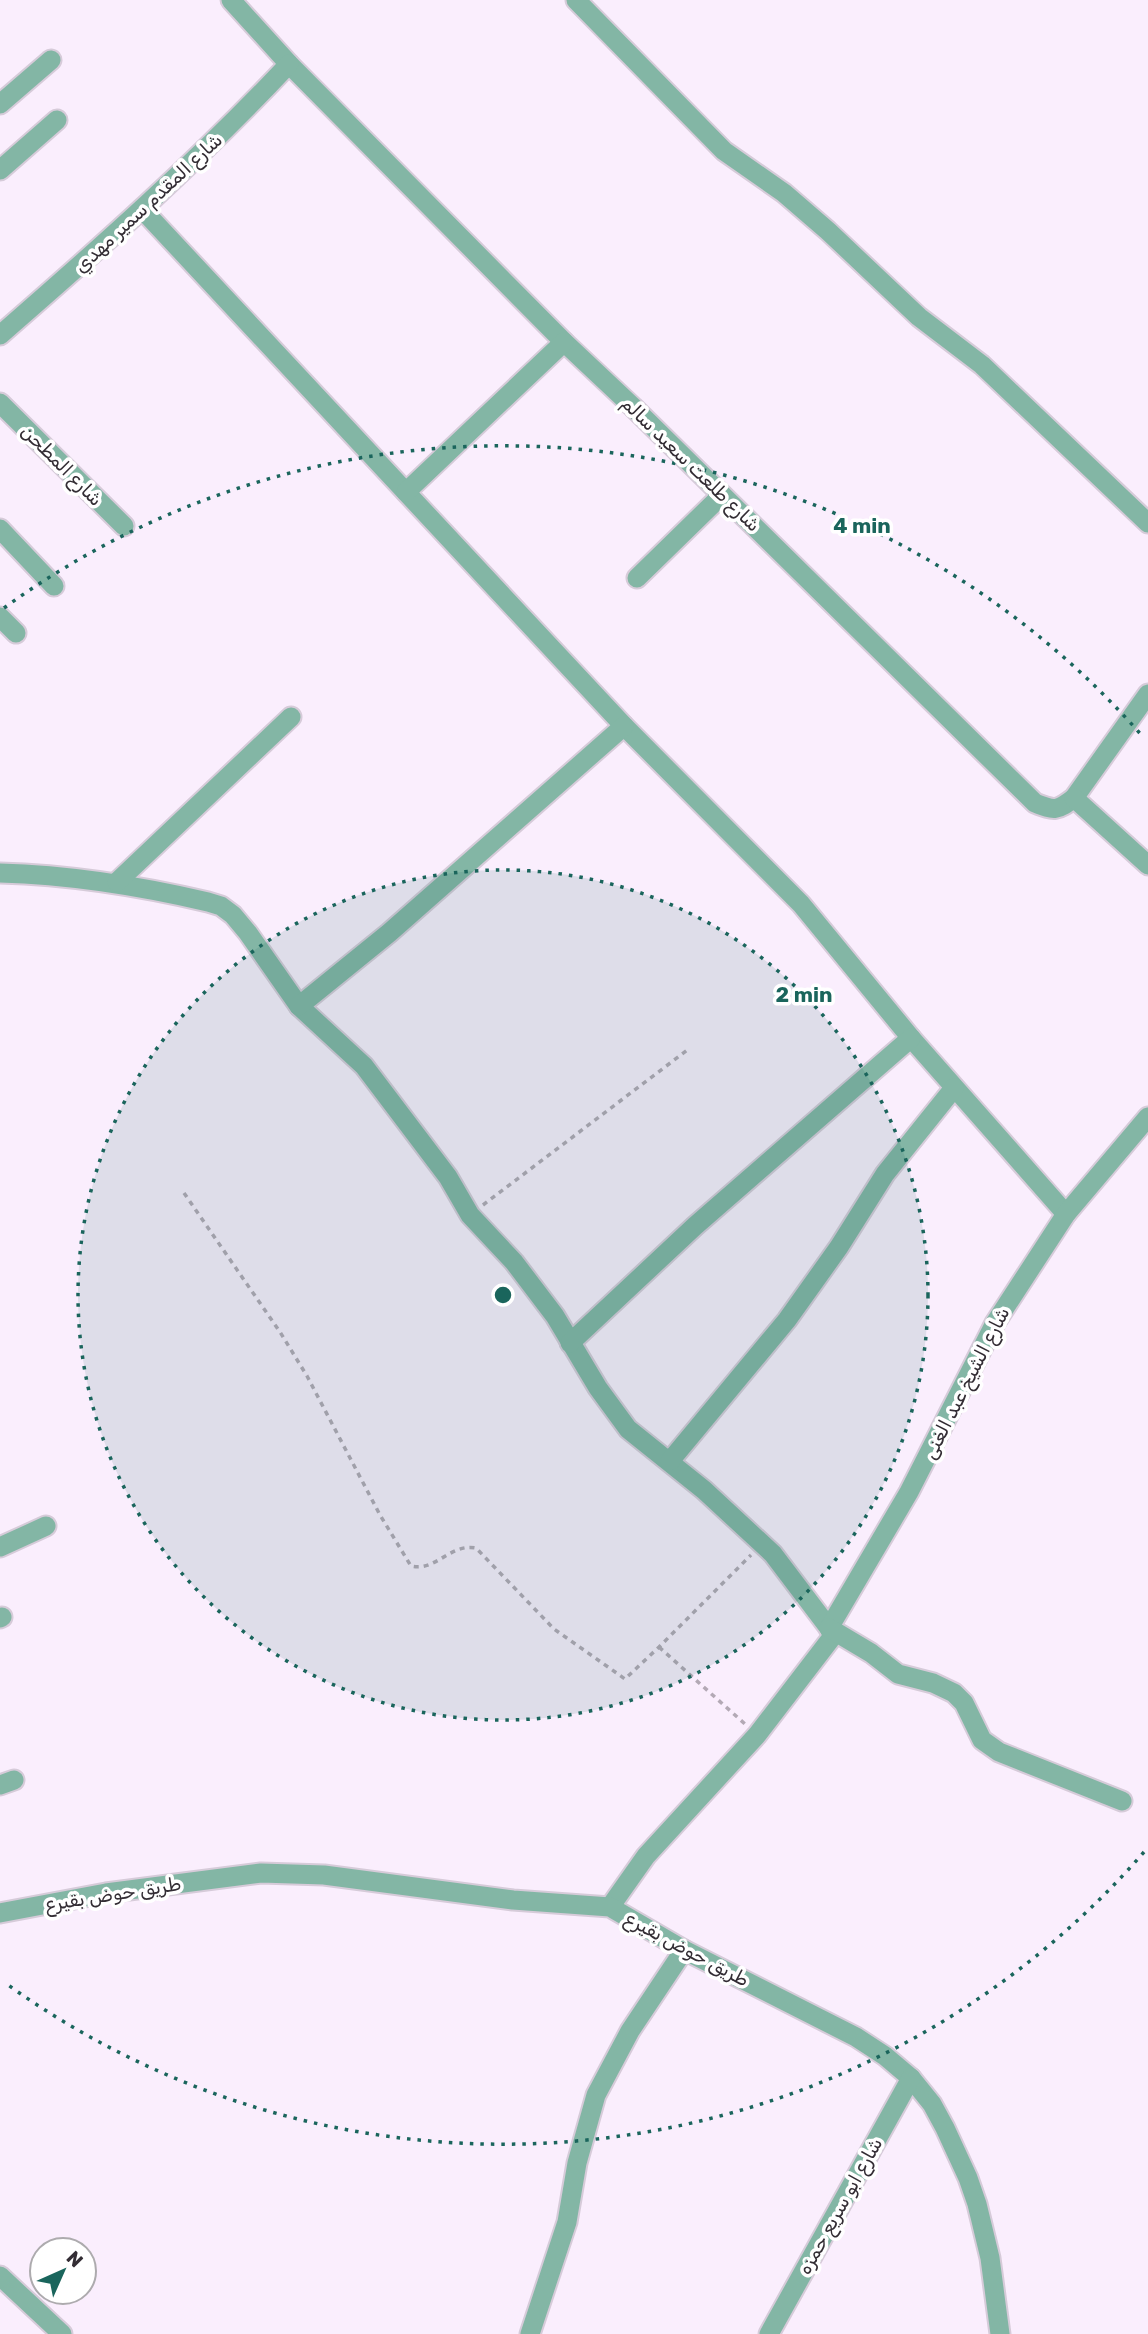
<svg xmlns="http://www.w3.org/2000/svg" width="1148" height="2334" font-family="Rubik,Cairo,sans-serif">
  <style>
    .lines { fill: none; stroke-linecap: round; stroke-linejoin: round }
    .minor-casing { stroke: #d6cbd9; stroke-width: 23 }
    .path { stroke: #b3a9b5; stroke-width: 3.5; stroke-dasharray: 5 5; stroke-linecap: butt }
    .minor { stroke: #83b6a5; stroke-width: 19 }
    .ring { fill: none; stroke: #1a655c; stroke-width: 3.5; stroke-dasharray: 3.5 7 }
    .labels { text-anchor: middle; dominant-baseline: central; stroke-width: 7; stroke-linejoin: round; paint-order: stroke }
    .street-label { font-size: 19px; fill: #332d34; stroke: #fff }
    .centre { fill: #1a655c; stroke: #fff; stroke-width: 3.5 }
    .ring-label { font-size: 21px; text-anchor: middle; font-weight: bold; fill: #1a655c; stroke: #fff; stroke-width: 7; stroke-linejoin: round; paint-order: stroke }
  </style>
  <rect width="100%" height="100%" fill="#faeefd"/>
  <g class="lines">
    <defs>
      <g id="minor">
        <path d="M231,0L289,64L564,342L633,407L1035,803C1055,811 1057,811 1074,798L1148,694"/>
        <path d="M576,0L724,151L784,193L828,231L919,317L982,365L1148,523"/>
        <path d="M0,104L51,60"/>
        <path d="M0,170L57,120"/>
        <path d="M142,209L624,726L801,904L911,1038L1066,1214"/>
        <path d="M0,335C100,248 198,161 289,64"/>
        <path d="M0,403L124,526"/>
        <path d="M406,492L564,342"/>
        <path d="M0,529L54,586"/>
        <path d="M637,578L722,495"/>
        <path d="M0,617L16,633"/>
        <path d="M1074,798L1148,865"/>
        <path d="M0,873C71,875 140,886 208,902L221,906L233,915L248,933L299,1006L364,1066L448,1177L470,1215L514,1262L555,1316L598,1388L628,1429L704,1490L773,1554L829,1628L833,1636L757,1735L646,1856L610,1907"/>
        <path d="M117,882L291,717"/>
        <path d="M299,1006L389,933L624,726"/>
        <path d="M570,1343L695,1226L911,1038"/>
        <path d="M670,1461L787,1320L839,1247L885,1174L954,1088"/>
        <path d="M0,1547L46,1526"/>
        <path d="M0,1618L2,1617"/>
        <path d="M829,1628L909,1492L995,1323L1066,1214L1148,1117"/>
        <path d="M829,1628L871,1653L898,1674L933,1683L954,1693L964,1703L982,1740L999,1752L1122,1801"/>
        <path d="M0,1785L14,1780"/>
        <path d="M0,1913L106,1893L261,1873L324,1875L513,1900L610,1907L684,1950L856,2037L885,2056L911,2078L932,2104L945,2128L968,2178L977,2204L990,2258L1000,2334"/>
        <path d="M0,2276L62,2334"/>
        <path d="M530,2334L567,2222L577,2163L596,2095L630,2031L684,1950"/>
        <path d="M769,2334L911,2078"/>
      </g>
    </defs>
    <!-- minor casing -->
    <use href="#minor" class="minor-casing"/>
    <!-- path -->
    <g class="path">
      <path d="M184,1193L280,1332L307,1376L380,1515L411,1566C436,1572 450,1543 476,1548L554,1629L625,1679L659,1647L751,1555"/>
      <path d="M483,1205L690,1048"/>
      <path d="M659,1647L745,1724"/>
    </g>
    <!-- minor -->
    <use href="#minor" class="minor"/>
  </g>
  <!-- distance rings -->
  <circle cx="503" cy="1295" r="425" fill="#1a655c" fill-opacity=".12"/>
  <g class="ring">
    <circle cx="503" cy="1295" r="425"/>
    <path d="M1144 1852A849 849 0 0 1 4 1982M4 608A849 849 0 0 1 1144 738"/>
  </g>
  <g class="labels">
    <!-- street labels -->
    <g class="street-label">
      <text transform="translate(148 203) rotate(-43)">شارع المقدم سمير مهدي</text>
      <text transform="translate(691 464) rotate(44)">شارع طلعت سعيد سالم</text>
      <text transform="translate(62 465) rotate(45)">شارع المطحن</text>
      <text transform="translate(966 1383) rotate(-63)">شارع الشيخ عبد الغنى</text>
      <text transform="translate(113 1894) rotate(-9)">طريق حوض بقيرع</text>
      <text transform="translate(687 1949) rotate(28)">طريق حوض بقيرع</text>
      <text transform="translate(840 2206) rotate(-61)">شارع ابو سريع حمزه</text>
    </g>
  </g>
  <circle cx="503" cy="1295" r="10" class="centre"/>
  <g class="ring-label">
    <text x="862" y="533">4 min</text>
    <text x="804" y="1002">2 min</text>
  </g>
  <!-- north arrow -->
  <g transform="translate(63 2271) rotate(45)"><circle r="33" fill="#ffffff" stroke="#adabae" stroke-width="2"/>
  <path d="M0-5L12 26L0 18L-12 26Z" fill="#1a655c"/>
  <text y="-10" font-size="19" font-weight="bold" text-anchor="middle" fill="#332d34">N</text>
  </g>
</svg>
